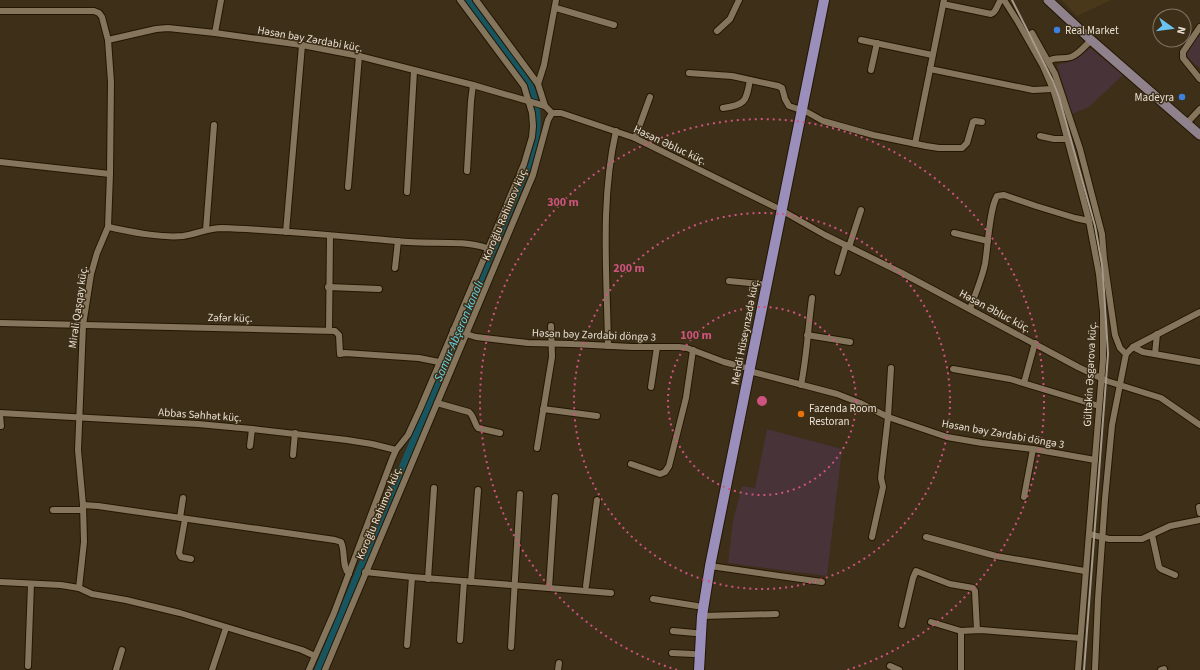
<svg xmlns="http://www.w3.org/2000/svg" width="1200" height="670" font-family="'Source Sans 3',sans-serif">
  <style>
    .built { fill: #4a381a }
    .industrial { fill: #473338 }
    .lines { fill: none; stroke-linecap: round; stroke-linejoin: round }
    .canal { stroke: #175660; stroke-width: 7 }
    .street-casing { stroke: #241702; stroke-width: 8 }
    .secondary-casing { stroke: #241702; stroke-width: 11 }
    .primary-casing { stroke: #241702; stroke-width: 12 }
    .street { stroke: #85755c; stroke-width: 6 }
    .secondary { stroke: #90828c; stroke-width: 9 }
    .primary { stroke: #9a8fbb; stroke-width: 10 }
    .rail { stroke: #a69b8a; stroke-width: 2 }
    .ring { fill: none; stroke: #ce547f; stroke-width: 2; stroke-dasharray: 2 4 }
    .shop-dot { fill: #3f7fe0; stroke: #3d2f18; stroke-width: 1.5 }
    .food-dot { fill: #e8710a; stroke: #3d2f18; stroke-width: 1.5 }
    .labels { text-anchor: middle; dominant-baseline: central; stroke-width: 3; stroke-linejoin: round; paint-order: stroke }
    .poi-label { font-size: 11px; fill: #eae1d4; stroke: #3d2f18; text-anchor: start }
    .street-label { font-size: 11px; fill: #eae1d4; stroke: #3d2f18 }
    .water-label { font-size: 12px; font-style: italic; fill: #65dbef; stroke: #3d2f18 }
    .centre { fill: #ce547f; stroke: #3d2f18; stroke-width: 2 }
    .ring-label { font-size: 12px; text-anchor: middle; font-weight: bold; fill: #ce547f; stroke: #3d2f18; stroke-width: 3; stroke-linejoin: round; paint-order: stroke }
  </style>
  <rect width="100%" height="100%" fill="#3d2f18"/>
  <!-- built -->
  <path class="built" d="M1062,0H1111L1077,16Z"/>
  <!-- industrial -->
  <g class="industrial">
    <path d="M1200,34V68L1190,60L1186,54L1188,49Z"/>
    <path d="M1090,48L1123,75L1089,107L1072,114L1057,65L1073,60Z"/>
    <path d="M767,429L842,449L827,576L728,563L733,521L742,486L755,488Z"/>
  </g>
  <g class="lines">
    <!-- canal -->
    <path class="canal" d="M318,670L530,161C540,132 540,108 528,81L468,0"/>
    <defs>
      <g id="street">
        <path d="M476,0L538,84L545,106L552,113"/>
        <path d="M1004,0L1018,22L1043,66L1053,89L1062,119L1089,221L1099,274L1103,312V359L1078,670"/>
        <path d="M943,4L991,14C997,12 997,4 1001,0"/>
        <path d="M556,8L614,25"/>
        <path d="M0,11H94L99,13L102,17L108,40L111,82L110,174L108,227L97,253L91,274L83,325L78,450L83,505L84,542L79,588"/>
        <path d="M1200,27L1183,52V58L1200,79"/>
        <path d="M717,31L730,19L739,0"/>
        <path d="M215,33L221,0"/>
        <path d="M1032,33L1055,74L1080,149L1102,234L1104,259L1115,335L1120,348L1126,354"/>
        <path d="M108,40L156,29L168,28L215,33L302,45L359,56L473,85L545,106"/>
        <path d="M861,40L932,55"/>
        <path d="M1049,61C1056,56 1063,60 1071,57C1079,54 1085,46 1091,40"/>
        <path d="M930,69L1033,90L1053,89"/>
        <path d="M871,70L877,43"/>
        <path d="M689,73L732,76L778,86L782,88L785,99L789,106L807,112L823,121L873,135L926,146L939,148H962L967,143L973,122L975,121L982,122"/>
        <path d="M538,84L544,65L556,0"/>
        <path d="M723,108C746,105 746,101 750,80"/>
        <path d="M552,113H561L635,138L775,207"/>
        <path d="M1187,123L1200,109"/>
        <path d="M1040,136L1054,139H1067"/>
        <path d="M635,138L650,97"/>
        <path d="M915,144L944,0"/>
        <path d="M0,162L110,174"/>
        <path d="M467,171L471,101L473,85"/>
        <path d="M348,187L359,56"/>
        <path d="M407,192L414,71"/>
        <path d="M781,210L825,235L900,272L1078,367L1107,381L1161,398L1200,425"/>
        <path d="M108,227C133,232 159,238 183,236C197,234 208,228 222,228C284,230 347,237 409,242C435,244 463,240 487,248"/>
        <path d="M206,230L214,125"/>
        <path d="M286,232L302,45"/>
        <path d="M954,233L988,241"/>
        <path d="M849,247L861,210"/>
        <path d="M395,268L398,241"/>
        <path d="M838,272L846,245"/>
        <path d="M729,281L760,284"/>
        <path d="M328,287L379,289"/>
        <path d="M970,309C975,294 982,279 985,264C988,247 989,210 997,196L1004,195L1036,206L1075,218L1089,221"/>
        <path d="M0,323L335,331L339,335L340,354L345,353L419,358L439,362"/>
        <path d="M329,330L330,236"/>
        <path d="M453,330L476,337L528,343L572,344L632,347H679L687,348L724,362L743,367"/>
        <path d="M807,335L850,342"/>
        <path d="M608,346C607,274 600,202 616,131"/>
        <path d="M1133,347L1143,352L1200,362"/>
        <path d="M1155,354L1157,334"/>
        <path d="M953,369L1010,379L1099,406"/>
        <path d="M749,371L837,394L860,403L888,417L947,437L982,443L1033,449L1095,460"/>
        <path d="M1024,383L1035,343"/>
        <path d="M801,385C807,356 808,327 812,298"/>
        <path d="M651,387L657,347"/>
        <path d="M437,403L469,412C474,416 474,423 478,428L500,433"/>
        <path d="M543,409L597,416"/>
        <path d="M0,413L198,424L252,429L347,440L372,444L396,450"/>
        <path d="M0,415L1,426"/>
        <path d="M250,446L252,429"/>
        <path d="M537,448L552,357L551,326"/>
        <path d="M293,455L295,433"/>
        <path d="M631,464L660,474L665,472L669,466L686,398L693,350"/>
        <path d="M1024,497L1033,449"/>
        <path d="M83,505L98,506L335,540L341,542C346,553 341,565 349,574"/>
        <path d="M1199,507L1200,513"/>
        <path d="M53,510H83"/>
        <path d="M180,518L183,498"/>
        <path d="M185,519L179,553L181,557L191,559"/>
        <path d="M1089,534L1109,539H1142L1170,526L1200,520"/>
        <path d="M1152,535L1159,567L1161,569L1175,575"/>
        <path d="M872,537L883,487L881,478L888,417L891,368"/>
        <path d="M926,537L996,556L1085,571"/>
        <path d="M710,566L822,582"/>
        <path d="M365,572L412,577L611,593"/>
        <path d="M428,579L434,488"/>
        <path d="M0,582L61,585L79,588L92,594L126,600L180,613L302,650L315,656"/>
        <path d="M471,582L478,490"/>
        <path d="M586,586L597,500"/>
        <path d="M549,588L555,497"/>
        <path d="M653,599L697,606"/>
        <path d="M702,616L776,614"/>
        <path d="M931,622L961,631L981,630L1080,638"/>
        <path d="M902,625L913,578L916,571L950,584L973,588L975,591L977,630"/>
        <path d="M673,631L695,633"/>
        <path d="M460,640L464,581"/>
        <path d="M407,645L412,577"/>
        <path d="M511,647L520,494"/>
        <path d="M672,653L693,654"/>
        <path d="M28,666L31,584"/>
        <path d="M890,666L899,670"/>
        <path d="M116,670L122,650"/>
        <path d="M212,670L226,628"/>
        <path d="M309,670L334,613L392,459L396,450L408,435L420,409L524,164L532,137L533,126L532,113L524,86L460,0"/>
        <path d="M325,670L533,175L548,120L552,113"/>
        <path d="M558,670L559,663"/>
        <path d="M961,670V631"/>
        <path d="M1095,670L1098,599L1105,499L1112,425L1126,354L1133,347L1200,312"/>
        <path d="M1161,670L1164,669"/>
      </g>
      <path id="secondary" d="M1048,0L1091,40L1200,135"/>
      <path id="primary" d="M699,670L702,616L710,566L824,0"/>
    </defs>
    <!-- street casing -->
    <use href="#street" class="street-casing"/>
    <!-- secondary casing -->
    <use href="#secondary" class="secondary-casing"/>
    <!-- primary casing -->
    <use href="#primary" class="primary-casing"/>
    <!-- street -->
    <use href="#street" class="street"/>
    <!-- secondary -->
    <use href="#secondary" class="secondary"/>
    <!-- primary -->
    <use href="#primary" class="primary"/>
    <!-- rail -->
    <path class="rail" d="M1012,0L1053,81L1059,97L1095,226L1102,265L1104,290L1108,354L1084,670"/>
  </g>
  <!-- distance rings -->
  <g class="ring">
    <circle cx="762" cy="401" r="94"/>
    <circle cx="762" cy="401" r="188"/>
    <path d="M677 670A282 282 0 1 1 847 670"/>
  </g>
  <!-- markers -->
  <g class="shop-dot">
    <circle cx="1057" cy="30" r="4"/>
    <circle cx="1182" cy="97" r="4"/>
  </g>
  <circle class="food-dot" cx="801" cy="414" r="4"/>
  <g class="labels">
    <!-- poi labels -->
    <g class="poi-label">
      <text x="1065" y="30">Real Market</text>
      <text x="1174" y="97" text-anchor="end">Madeyra</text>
      <text x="809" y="408">Fazenda Room<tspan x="809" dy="13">Restoran</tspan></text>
    </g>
    <!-- street labels -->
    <g class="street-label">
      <text transform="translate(310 39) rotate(10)">Həsən bəy Zərdabi küç.</text>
      <text transform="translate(670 145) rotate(25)">Həsən Əbluc küç.</text>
      <text transform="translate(505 214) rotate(-67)">Koroğlu Rəhimov küç.</text>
      <text transform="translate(78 307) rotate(-82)">Mirəli Qaşqay küç.</text>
      <text transform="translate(995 311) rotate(28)">Həsən Əbluc küç.</text>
      <text transform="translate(230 318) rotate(1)">Zəfər küç.</text>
      <text transform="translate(745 332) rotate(-79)">Mehdi Hüseynzadə küç.</text>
      <text transform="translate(594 335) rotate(2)">Həsən bəy Zərdabi döngə 3</text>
      <text transform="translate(1090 374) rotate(-87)">Gültəkin Əsgərova küç.</text>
      <text transform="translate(200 415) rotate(4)">Abbas Səhhət küç.</text>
      <text transform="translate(1003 434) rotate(10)">Həsən bəy Zərdabi döngə 3</text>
      <text transform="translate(379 513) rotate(-67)">Koroğlu Rəhimov küç.</text>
    </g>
    <!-- water labels -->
    <g class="water-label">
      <text transform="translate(459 331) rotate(-67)">Samur-Abşeron kanalı</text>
    </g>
  </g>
  <circle cx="762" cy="401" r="6" class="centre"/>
  <g class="ring-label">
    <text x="563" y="206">300 m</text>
    <text x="629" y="272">200 m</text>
    <text x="696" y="339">100 m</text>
  </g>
  <!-- north arrow -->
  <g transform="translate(1172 28) rotate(104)"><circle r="19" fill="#3d2f18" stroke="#827663"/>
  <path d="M0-3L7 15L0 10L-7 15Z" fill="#6ac3f1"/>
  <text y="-6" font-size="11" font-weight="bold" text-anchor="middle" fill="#eae1d4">N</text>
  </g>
</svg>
